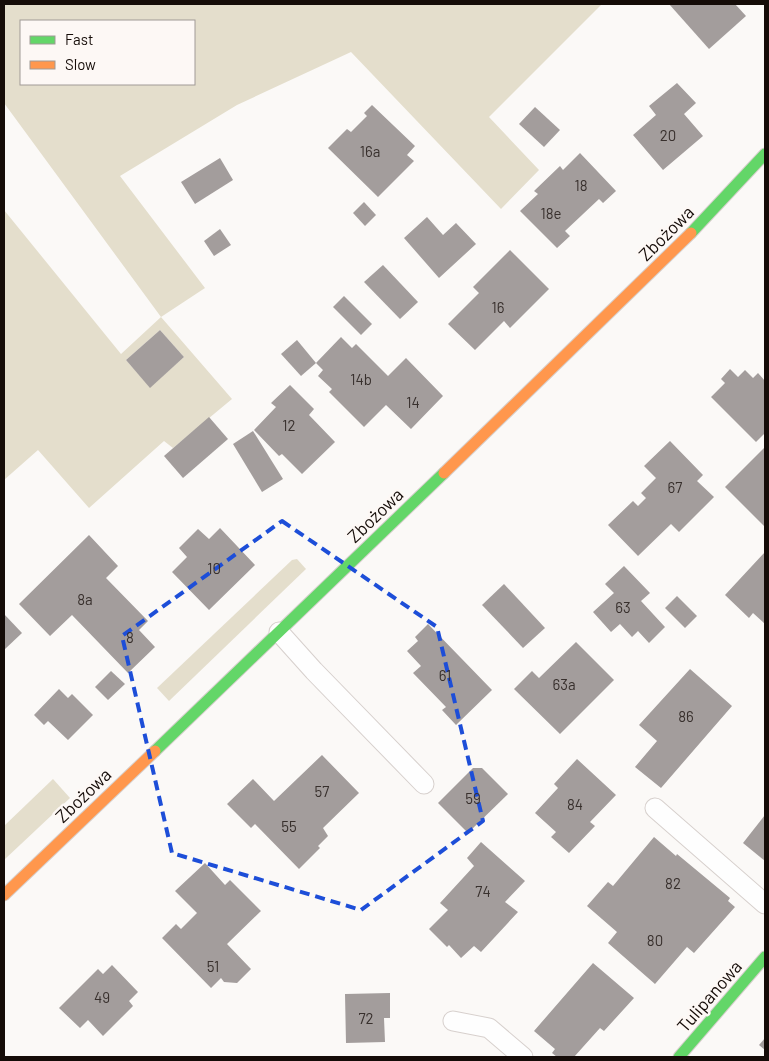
<svg xmlns="http://www.w3.org/2000/svg" width="769" height="1061" font-family="Barlow,sans-serif">
  <style>
    .green { fill: #e4decc; fill-rule: evenodd }
    .building { fill: #a39d9c }
    .lines { fill: none; stroke-linecap: round; stroke-linejoin: round }
    .lane-casing { stroke: #d7d0cd; stroke-width: 21 }
    .fast-casing { stroke: #d7d0cd; stroke-width: 13 }
    .slow-casing { stroke: #d7d0cd; stroke-width: 13 }
    .lane { stroke: #fefefe; stroke-width: 19 }
    .fast { stroke: #63d668; stroke-width: 11 }
    .slow { stroke: #ff974d; stroke-width: 11 }
    .marked { fill: none; stroke: #1d4ed8; stroke-width: 4; stroke-dasharray: 10 6; stroke-linejoin: round }
    .labels { text-anchor: middle; dominant-baseline: central; stroke-width: 5; stroke-linejoin: round; paint-order: stroke }
    .number-label { font-size: 15px; fill: #38302d }
    .street-label { font-size: 18px; fill: #150c08; stroke: #fdf8f5 }
  </style>
  <rect width="100%" height="100%" fill="#fbf9f7"/>
  <!-- green -->
  <g class="green">
    <path d="M4,4H602L489,117L539,170L501,209L351,52L237,105L120,176L205,288L161,317L232,399L173,448L164,441L89,508L38,450L4,480V210L121,354L161,317L4,103ZM21,21H194V84H21ZM160,330L184,357L150,387L126,360Z"/>
    <path d="M297,559L306,569L169,701L157,688L292,560Z"/>
    <path d="M53,779L70,798L4,860V826Z"/>
  </g>
  <!-- building -->
  <g class="building">
    <path d="M669,4H735L746,16L709,49Z"/>
    <path d="M677,83L696,103L684,114L703,136L663,170L633,135L656,115L649,106Z"/>
    <path d="M372,105L415,146L407,155L414,161L378,197L328,148L347,129L351,132L367,116L364,113Z"/>
    <path d="M535,107L560,130L544,147L519,124Z"/>
    <path d="M580,153L616,191L603,203L599,199L565,231L570,236L557,248L520,211L538,194L534,191L560,166L563,170Z"/>
    <path d="M220,158L233,180L195,204L181,182Z"/>
    <path d="M364,202L376,215L365,226L353,213Z"/>
    <path d="M427,217L443,235L456,223L476,244L439,278L404,238Z"/>
    <path d="M220,229L231,245L214,256L204,241Z"/>
    <path d="M510,250L549,289L510,328L504,321L475,350L448,324L479,293L473,287Z"/>
    <path d="M383,265L418,302L400,319L364,282Z"/>
    <path d="M344,296L372,324L361,335L333,307Z"/>
    <path d="M160,330L184,357L150,388L126,360Z"/>
    <path d="M341,337L352,348L356,344L388,376L406,358L443,396L411,429L386,405L364,427L329,392L332,389L318,376L323,370L316,363Z"/>
    <path d="M297,340L316,363L301,376L281,354Z"/>
    <path d="M730,369L738,377L745,370L753,378L758,373L765,381V433L756,442L711,397L725,383L721,379Z"/>
    <path d="M290,385L314,409L309,415L335,442L302,474L282,454L279,456L254,430L276,407L271,403Z"/>
    <path d="M209,417L228,439L183,478L164,456Z"/>
    <path d="M253,431L283,479L262,492L233,444Z"/>
    <path d="M670,441L703,475L697,481L714,497L679,532L671,524L638,556L608,525L633,501L638,506L646,498L641,493L656,478L644,466Z"/>
    <path d="M765,447V527L725,487Z"/>
    <path d="M220,528L255,565L209,610L172,572L187,557L179,548L198,529L209,539Z"/>
    <path d="M89,535L118,566L106,578L148,621L139,630L155,647L128,673L72,615L50,636L19,604Z"/>
    <path d="M765,552V624L753,613L749,618L725,595Z"/>
    <path d="M624,566L650,593L641,601L665,627L649,643L638,631L632,637L620,624L611,632L593,612L614,593L605,584Z"/>
    <path d="M504,584L545,628L523,648L482,605Z"/>
    <path d="M677,596L697,616L685,628L665,608Z"/>
    <path d="M4,614L22,633L4,650Z"/>
    <path d="M428,624L492,690L456,725L442,710L446,707L413,673L421,666L407,651L418,641L415,637Z"/>
    <path d="M576,642L614,680L560,734L514,689L532,671L539,678Z"/>
    <path d="M690,669L732,706L661,788L635,767L657,741L639,725Z"/>
    <path d="M111,671L125,684L108,700L95,687Z"/>
    <path d="M59,689L68,698L72,694L93,715L68,740L48,721L44,725L34,715Z"/>
    <path d="M322,755L359,793L323,828L328,836L318,846L320,848L299,869L255,824L251,828L227,804L253,779L274,801Z"/>
    <path d="M577,759L616,795L590,822L595,826L569,853L551,837L556,832L535,813L558,788L554,784Z"/>
    <path d="M473,768H482L508,794L468,833L438,803Z"/>
    <path d="M765,815V861L743,843Z"/>
    <path d="M654,837L676,856L677,854L730,898L728,901L735,907L694,953L687,947L655,984L608,943L617,932L587,906L608,882L613,886Z"/>
    <path d="M481,842L525,881L505,902L518,912L481,952L474,946L461,958L449,945L447,947L429,929L448,910L440,903L474,866L467,858Z"/>
    <path d="M205,863L225,885L230,880L261,911L227,944L251,969L237,983L224,982L221,978L211,988L162,938L176,924L181,929L197,913L175,891Z"/>
    <path d="M593,963L634,998L604,1031L600,1028L574,1057H557L552,1053L555,1049L534,1031Z"/>
    <path d="M112,965L138,992L129,1001L133,1006L103,1036L88,1020L80,1028L59,1008L98,969L103,974Z"/>
    <path d="M390,993V1018H384L385,1042L346,1043L345,994Z"/>
    <path d="M765,1038V1050L759,1045Z"/>
  </g>
  <g class="lines">
    <defs>
      <g id="lane">
        <path d="M279,632L314,671L424,784"/>
        <path d="M655,808L765,904"/>
        <path d="M453,1021L489,1028L523,1057"/>
      </g>
      <g id="fast">
        <path d="M691,233L765,154"/>
        <path d="M155,751L444,473"/>
        <path d="M679,1057L765,957"/>
      </g>
      <g id="slow">
        <path d="M444,473L691,233"/>
        <path d="M4,895L155,751"/>
      </g>
    </defs>
    <!-- lane casing -->
    <use href="#lane" class="lane-casing"/>
    <!-- fast casing -->
    <use href="#fast" class="fast-casing"/>
    <!-- slow casing -->
    <use href="#slow" class="slow-casing"/>
    <!-- lane -->
    <use href="#lane" class="lane"/>
    <!-- fast -->
    <use href="#fast" class="fast"/>
    <!-- slow -->
    <use href="#slow" class="slow"/>
  </g>
  <!-- marked area -->
  <path class="marked" d="M282,521L437,627L483,821L361,910L172,853L122,636Z"/>
  <g class="labels">
    <!-- number labels -->
    <g class="number-label">
      <text x="668" y="135">20</text>
      <text x="370" y="151">16a</text>
      <text x="581" y="185">18</text>
      <text x="551" y="213">18e</text>
      <text x="498" y="307">16</text>
      <text x="361" y="379">14b</text>
      <text x="413" y="402">14</text>
      <text x="289" y="425">12</text>
      <text x="675" y="487">67</text>
      <text x="214" y="568">10</text>
      <text x="85" y="599">8a</text>
      <text x="623" y="607">63</text>
      <text x="130" y="637">8</text>
      <text x="445" y="675">61</text>
      <text x="564" y="684">63a</text>
      <text x="686" y="716">86</text>
      <text x="322" y="791">57</text>
      <text x="473" y="798">59</text>
      <text x="575" y="804">84</text>
      <text x="289" y="826">55</text>
      <text x="673" y="883">82</text>
      <text x="483" y="891">74</text>
      <text x="655" y="940">80</text>
      <text x="213" y="966">51</text>
      <text x="102" y="997">49</text>
      <text x="366" y="1018">72</text>
    </g>
    <!-- street labels -->
    <g class="street-label">
      <text transform="translate(666 233) rotate(-45)">Zbożowa</text>
      <text transform="translate(375 515) rotate(-44)">Zbożowa</text>
      <text transform="translate(83 795) rotate(-44)">Zbożowa</text>
      <text transform="translate(709 996) rotate(-49)">Tulipanowa</text>
    </g>
  </g>
  <!-- border -->
  <rect width="769" height="1061" fill="none" stroke="#150c08" stroke-width="10"/>
  <!-- legend -->
  <rect x="20" y="20" width="175" height="65" fill="#fdf8f5" stroke="#a09a96"/>
  <rect x="30" y="36" width="25" height="8" fill="#63d668" stroke="#a09a96"/>
  <text x="65" y="45" font-size="15" fill="#150c08">Fast</text>
  <rect x="30" y="61" width="25" height="8" fill="#ff974d" stroke="#a09a96"/>
  <text x="65" y="70" font-size="15" fill="#150c08">Slow</text>
</svg>
